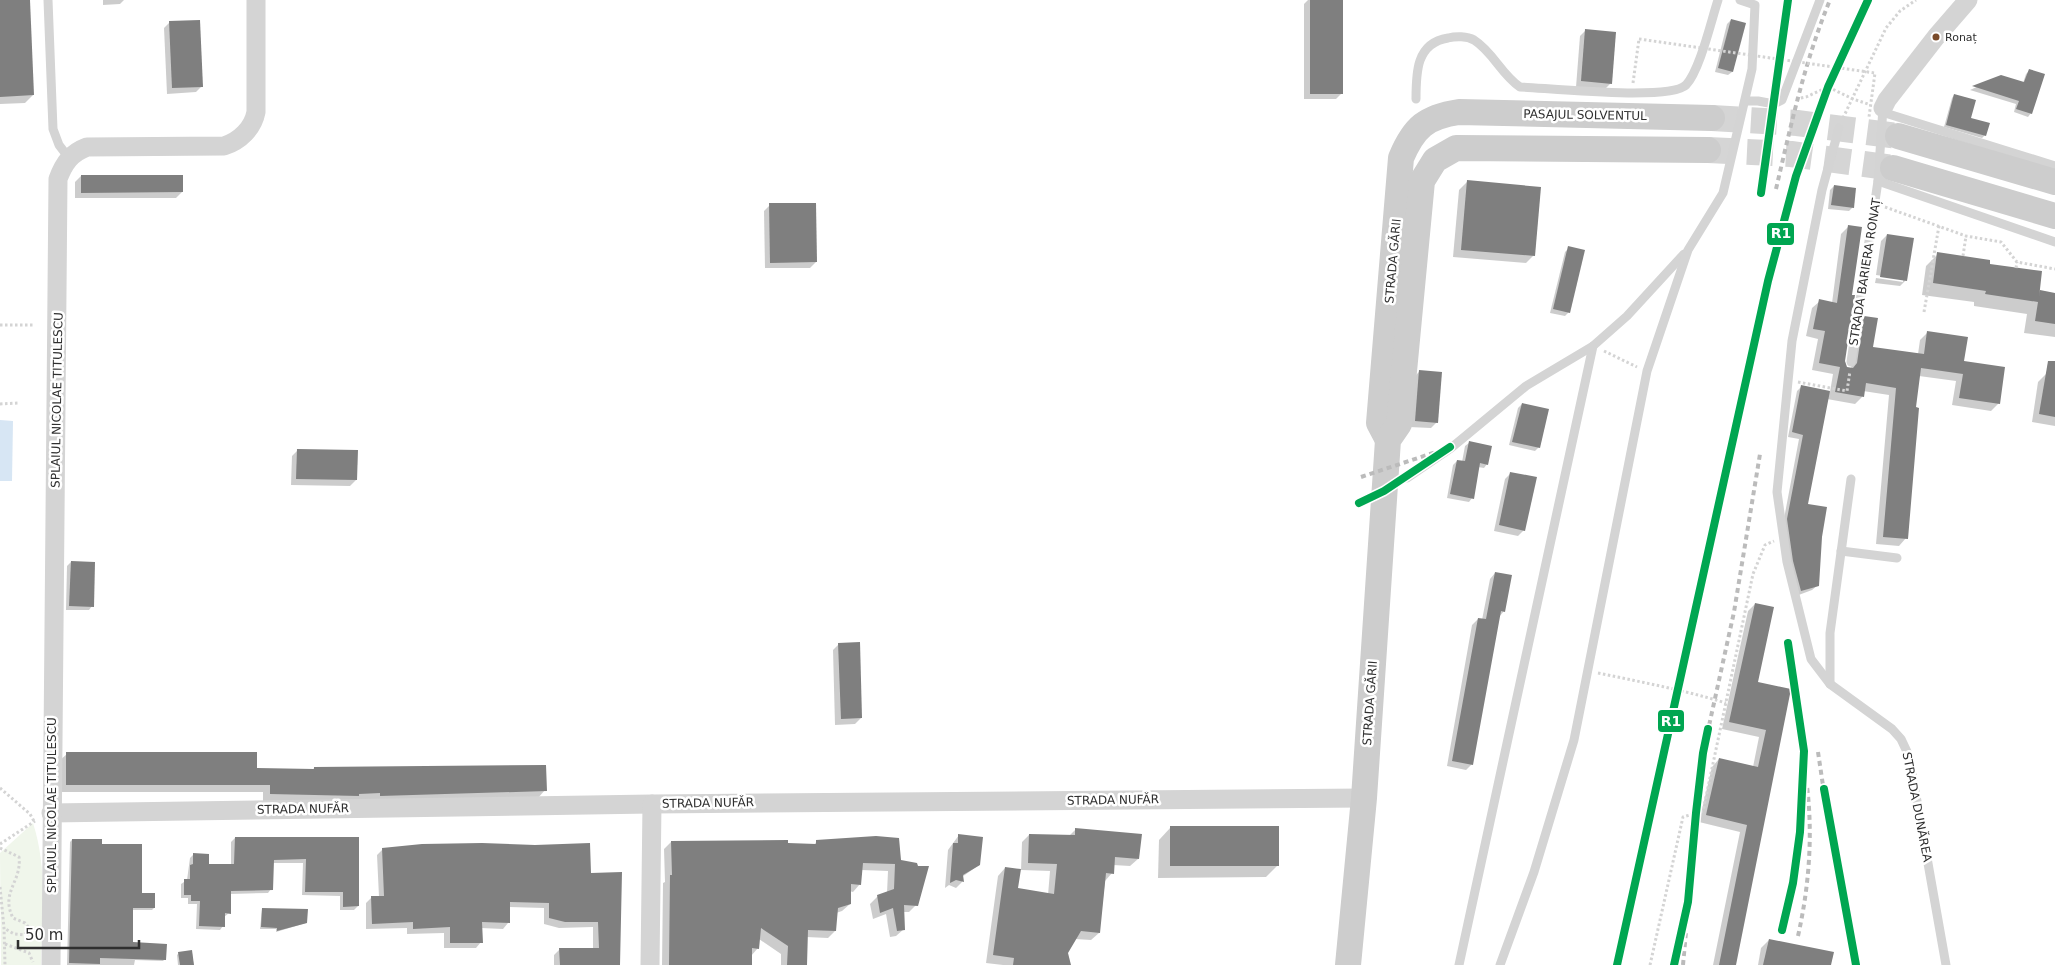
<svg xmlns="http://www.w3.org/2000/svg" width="2055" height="965" font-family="'DejaVu Sans',sans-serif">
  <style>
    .green { fill: #f0f6eb }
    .water { fill: #d7e6f4 }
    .shadow { fill: #0003 }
    .building { fill: #7f7f7f }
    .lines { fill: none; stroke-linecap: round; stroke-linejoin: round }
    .secondary-tunnel { stroke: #d5d5d5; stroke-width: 26; stroke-dasharray: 26 13; stroke-linecap: butt }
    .path { stroke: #d4d4d4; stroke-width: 3; stroke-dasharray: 2.5 2.5; stroke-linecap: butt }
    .service { stroke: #d4d4d4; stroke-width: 9 }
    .minor { stroke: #d4d4d4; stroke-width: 19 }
    .secondary { stroke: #cdcdcd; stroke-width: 26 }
    .rail { stroke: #bbb; stroke-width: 4; stroke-dasharray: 5 4; stroke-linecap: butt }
    .path-bridge { stroke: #d4d4d4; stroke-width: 3; stroke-dasharray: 2.5 2.5; stroke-linecap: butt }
    .rail-1-casing { stroke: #fff; stroke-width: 11 }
    .rail-1 { stroke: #00a651; stroke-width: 8 }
    .bus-dot { fill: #7a4b2a; stroke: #fff; stroke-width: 2 }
    .labels { text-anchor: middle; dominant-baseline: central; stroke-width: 5; stroke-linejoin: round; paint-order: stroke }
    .bus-label { font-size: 11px; fill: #2f2f2f; stroke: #fff; text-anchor: start }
    .street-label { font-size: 12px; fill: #2f2f2f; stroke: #fff }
    .line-badge { stroke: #fff; stroke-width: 2 }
    .badge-label { font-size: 14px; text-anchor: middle; font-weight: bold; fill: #fff }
  </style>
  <rect width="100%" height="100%" fill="#fff"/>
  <!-- green -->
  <path class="green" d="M33,823C48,869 42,918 41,965H1L0,853Z"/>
  <!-- water -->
  <path class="water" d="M0,420L13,421L12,481H0Z"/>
  <!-- shadow -->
  <g class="shadow">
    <path d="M0,0H29L33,95L25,103L0,104Z"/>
    <path d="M103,0H124L120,4L103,5Z"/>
    <path d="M1308,0H1342V93L1336,99H1304V4Z"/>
    <path d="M1731,20L1732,72L1728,75L1715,72L1727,24Z"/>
    <path d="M170,22L202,86L196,92L167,94L164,28Z"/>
    <path d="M1586,30L1611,83L1605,89L1576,87L1580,36Z"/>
    <path d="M2029,71L2031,113L2028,117L2014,112L2016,104L1970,90L2001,76L2023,83L2026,74Z"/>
    <path d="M1954,95L1969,119L1985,135L1982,138L1944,127L1952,98Z"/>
    <path d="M81,176L182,192L176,198H75V182Z"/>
    <path d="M1467,182L1534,255L1526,263L1453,257L1459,190Z"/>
    <path d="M1834,186L1853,207L1849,211L1828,209L1830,190Z"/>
    <path d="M770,205L816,262L810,268H765L764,211Z"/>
    <path d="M1849,226L1844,361L1846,368L1851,369L1857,325L1865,317L1872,348L1918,354L1920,340L1927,333L1963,362L1999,403L1991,411L1952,405L1956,381L1919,376L1914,409L1906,538L1899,546L1876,544L1889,395L1863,391L1862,397L1855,404L1827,399L1807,505L1820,537L1818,585L1812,590L1796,596L1783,524L1799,439L1788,437L1797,391L1802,386L1830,392L1833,374L1812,370L1818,339L1806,336L1812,308L1820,301L1832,303L1841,234Z"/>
    <path d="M1887,235L1906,280L1900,286L1875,283L1876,278L1903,282V279L1876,275L1881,241Z"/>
    <path d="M1569,248V312L1565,316L1550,313L1565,252Z"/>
    <path d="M1938,254L2038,294L2040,292L2055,294V337L2024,333L2027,314L1974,306V302L1922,295L1926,266Z"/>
    <path d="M1420,371L1437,422L1431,428L1409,427L1414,377Z"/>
    <path d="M2046,374L2055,376V426L2032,422L2038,382Z"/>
    <path d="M1522,404L1539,447L1535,451L1509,445L1518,408Z"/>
    <path d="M1469,443L1487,464L1484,468L1478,467L1472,498L1469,502L1447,498L1453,465L1457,461L1462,462L1465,446Z"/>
    <path d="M298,450L356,480L350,486L291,485L292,456Z"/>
    <path d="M1511,473L1524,530L1518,536L1494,531L1505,479Z"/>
    <path d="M71,562L92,606L89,610H66L67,566Z"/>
    <path d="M1495,573L1504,611L1499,617L1472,764L1466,770L1447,766L1472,625L1478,619L1482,620L1490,579Z"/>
    <path d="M1755,604L1757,683L1790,690L1735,965H1713L1740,832L1699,822L1712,767L1719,759L1753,767L1759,737L1722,729L1748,611Z"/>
    <path d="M839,644L861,718L855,724L835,725L833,650Z"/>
    <path d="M67,754L256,769L312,771L314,768L545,790L538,798L263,801V792H59V761Z"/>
    <path d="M1171,827L1278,865L1266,877L1158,878L1159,840Z"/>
    <path d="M1076,829L1138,859L1130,866L1113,865L1112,873L1105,881L1099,933L1091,940L1075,939L1066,952L1070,965H1003L986,963L998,876L1005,868L1017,890L1048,895L1050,871L1021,870L1022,842L1029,835L1069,836Z"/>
    <path d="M959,835L979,865L962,877V882L956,888L949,885L945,888L948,850Z"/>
    <path d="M235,838H358V906L354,910H340V896L302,895L303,863H272L271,889L268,893L230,894L229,913L224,917L223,926L220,930L196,929L197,904H188V898H181V884L187,880L190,858L194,854L208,865H231V842Z"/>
    <path d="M72,840L101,845L154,908L152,910H132L131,943L165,959L163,961L135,960L134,965H67L70,842Z"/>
    <path d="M817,841L900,861L916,905L909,912H903L904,929L896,936L890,937L886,914L873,919L870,904L877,897L887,893L888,871L861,870L860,884L853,892L849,891L850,904L842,911L836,913L835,931L828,938L806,937L805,965H781V954L759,939L758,948L751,956V965H662L663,883L665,882L664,849L671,842L814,845Z"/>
    <path d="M383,849L589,874L619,965H554V955L560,949L593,950V927L559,928L544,924V908L509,907L508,923L503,929L481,928V942L476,948H444V933L407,934V928L366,929V903L372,897H379L377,855Z"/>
    <path d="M262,909L306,923L276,932V929H260Z"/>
    <path d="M1769,940L1830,965H1758L1761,948Z"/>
    <path d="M179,953L193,965H178L177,955Z"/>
  </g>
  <!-- building -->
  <g class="building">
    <path d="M0,0H30L34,95L0,97Z"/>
    <rect x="1310" y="0" width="33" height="94"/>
    <path d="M1731,19L1746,23L1733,72L1718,68Z"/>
    <path d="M200,20L203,87L172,88L169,21Z"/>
    <path d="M1585,29L1616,32L1612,84L1581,81Z"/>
    <path d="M2029,69L2045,74L2032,114L2016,109L2019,101L1972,86L2001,75L2024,82Z"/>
    <path d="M1954,94L1976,100L1971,118L1990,123L1986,136L1946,125Z"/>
    <path d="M81,175H183V192L81,193Z"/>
    <path d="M1467,180L1541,187L1535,256L1461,250Z"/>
    <path d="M1834,185L1856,188L1854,208L1831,205Z"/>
    <path d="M769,203H816L817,262L770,263Z"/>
    <path d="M1848,225L1862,227L1852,295H1855L1845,361L1847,367L1853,368L1857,363L1864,316L1878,318L1873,347L1924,354L1927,331L1968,337L1964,361L2005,367L2000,404L1959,398L1963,374L1921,368L1916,407L1919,408L1908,539L1883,537L1896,388L1866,383L1864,397L1835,392L1840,367L1819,363L1825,331L1813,329L1819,299L1837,303Z"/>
    <path d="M1887,234L1914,238L1907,281L1880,277Z"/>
    <path d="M1568,246L1585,250L1570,313L1553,309Z"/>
    <path d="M1937,252L1990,260V264L2042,271L2039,298L2040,290L2055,293V324L2035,321L2038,302L1985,294L1986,291L1933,283Z"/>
    <path d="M2048,361H2055V417L2039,414Z"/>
    <path d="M1419,370L1442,372L1438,423L1415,421Z"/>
    <path d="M1801,385L1830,391L1808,504L1827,507L1822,537L1819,586L1801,591L1793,561L1787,519L1803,435L1792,432Z"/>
    <path d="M1522,403L1549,409L1540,448L1512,442Z"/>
    <path d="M1469,441L1492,446L1488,465L1480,463L1474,499L1450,494L1457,460L1465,461Z"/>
    <path d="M297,449L358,450L357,480L296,479Z"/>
    <path d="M1510,472L1537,477L1525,531L1499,525Z"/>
    <path d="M71,561L95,562L94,607L69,606Z"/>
    <path d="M1495,572L1512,575L1505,612L1501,611L1473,765L1452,761L1478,618L1486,619Z"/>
    <path d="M1755,603L1774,607L1758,682L1791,689L1736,965H1719L1747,825L1706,815L1719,758L1758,767L1766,730L1729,722Z"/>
    <path d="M860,642L862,718L841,719L838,643Z"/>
    <path d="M66,752H257V768L314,769V767L546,765L547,791L380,796V793L359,794V796L270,794V785H66Z"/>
    <rect x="1170" y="826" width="109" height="40"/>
    <path d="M1075,828L1142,834L1139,859L1115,857L1114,874L1106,873L1100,933L1081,931L1068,953L1071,965H1013L1014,958L993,955L1005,867L1021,869L1018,888L1054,894L1057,864L1028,863L1029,834L1075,835Z"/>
    <path d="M958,834L983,837L980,865L963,875L964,882L956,880L950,883L953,843H958Z"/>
    <path d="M876,836L899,838L901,860L917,863L918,866H929L918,906L904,905L905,930L897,931L893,908L880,913L877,895L894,889L895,864L863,863L861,885L851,884V904L838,908L836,931L808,930L807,965H787L788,946L761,928L759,949L752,948V965H669L670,875H672L671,841L788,840V843L816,844V840Z"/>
    <path d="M235,837H359V906L343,907V892H305L306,859L274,860L273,890L231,891V914L225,913V927L199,926L200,901H191V895H184V879H190V865L193,864V853L209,854V864H234Z"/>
    <path d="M72,839H102V844H142V893H155V908H133V942L167,944L166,960L100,958V964L69,963Z"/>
    <path d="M482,843L535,845L590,843L591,873L622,872L620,965H560L559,948H599L598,922H565L549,918V903L510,902V923L482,922L483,943H450V927L413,929V922L372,924L371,896H384L382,848L422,844Z"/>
    <path d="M262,908L308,909L307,923L277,931V928L261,927Z"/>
    <path d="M1769,939L1834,952L1831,965H1763Z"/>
    <path d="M192,950L194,965H180L178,952Z"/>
  </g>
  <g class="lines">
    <!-- secondary-tunnel -->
    <g class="secondary-tunnel">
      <path d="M1712,118L1797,123L1898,136"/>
      <path d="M1708,150L1791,154L1893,168"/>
    </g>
    <!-- path -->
    <g class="path">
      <path d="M1633,83L1639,39"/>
      <path d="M1796,99L1806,97L1828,87L1853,99L1868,104"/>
      <path d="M1843,118L1886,28L1900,11L1916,0"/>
      <path d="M1885,207L1966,236L2001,242L2017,262L2055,269"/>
      <path d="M1963,256L1966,236"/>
      <path d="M2016,268L2017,262"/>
      <path d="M1924,312L1939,226"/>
      <path d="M0,325H34"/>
      <path d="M1604,351L1637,367"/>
      <path d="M1798,382L1847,391L1850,371"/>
      <path d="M0,404L19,403"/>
      <path d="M1598,673C1641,682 1684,690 1726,703"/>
      <path d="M0,788L30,814L35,823"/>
      <path d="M0,844L35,821"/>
      <path d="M0,848L19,857C22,882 0,892 13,918L25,923L30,929L24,935L14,934L4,928"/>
      <path d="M0,887L4,928L5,965"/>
      <path d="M5,944L29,953L33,962"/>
      <path d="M1650,965L1683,817L1703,811L1753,574L1765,545L1774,541"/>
    </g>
    <!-- service -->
    <g class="service">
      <path d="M48,0L53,129L59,145L69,158"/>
      <path d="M1416,99C1416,73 1416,43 1448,38C1456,36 1467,36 1474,40C1493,52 1501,74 1520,87C1547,88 1670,101 1686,85C1700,70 1711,21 1718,0"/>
      <path d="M1745,101H1758L1774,104L1782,100L1820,0"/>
      <path d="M1882,112L2055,166"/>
      <path d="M1839,128L1822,190L1792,341L1777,492L1787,562L1811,659L1830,684L1892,729L1901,739L1909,756L1946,965"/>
      <path d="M1878,181L2055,242"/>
      <path d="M1851,362L1878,181L1883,108"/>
      <path d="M1407,478L1451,448L1526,386L1593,346L1627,316L1684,254"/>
      <path d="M1841,551L1897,558"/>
      <path d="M1830,684V633L1851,479"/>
      <path d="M1459,965L1593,346"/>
      <path d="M1500,965L1534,872L1574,740L1647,371L1688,250L1723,193L1752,69L1755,5L1740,0"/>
    </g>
    <!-- minor -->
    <g class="minor">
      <path d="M1883,108L1887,100L1936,37L1968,0"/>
      <path d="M51,813L652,804L1364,798"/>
      <path d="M51,965L58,179C64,163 71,153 87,147L224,146C240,141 253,128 256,112V0"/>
      <path d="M650,965L652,804"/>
    </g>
    <!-- secondary -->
    <g class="secondary">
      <path d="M1898,136L2055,182"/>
      <path d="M1893,168L2055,216"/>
      <path d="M1388,440L1379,423L1401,158C1414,127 1426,117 1459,112L1712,118"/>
      <path d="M1348,965L1364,798L1388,440L1399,424L1422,181L1435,160L1456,148L1708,150"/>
    </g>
    <!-- rail -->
    <g class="rail">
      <path d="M1776,189C1791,125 1805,60 1830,0"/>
      <path d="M1361,477L1436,452"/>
      <path d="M1359,503L1384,491L1450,447"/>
      <path d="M1818,752L1828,819L1856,965"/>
      <path d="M1782,930L1793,883L1800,832L1804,751L1788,643"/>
      <path d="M1798,936C1809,887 1813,836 1807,786"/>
      <path d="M1674,965L1688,902L1703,753L1734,612L1760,454"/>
      <path d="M1683,965L1686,932"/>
    </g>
    <!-- path-bridge -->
    <path class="path-bridge" d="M1639,39L1875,73L1869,117"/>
    <defs>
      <g id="rail-1">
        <path d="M1761,193L1788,0"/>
        <path d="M1359,503L1384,491L1450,447"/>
        <path d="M1824,789L1856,965"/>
        <path d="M1782,930L1793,883L1800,832L1804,751L1788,643"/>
        <path d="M1617,965L1768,281L1796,176L1828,87L1868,0"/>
        <path d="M1674,965L1688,902L1696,813L1703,753L1708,729"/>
      </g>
    </defs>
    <!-- rail-1 casing -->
    <use href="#rail-1" class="rail-1-casing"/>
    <!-- rail-1 -->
    <use href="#rail-1" class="rail-1"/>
  </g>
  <!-- markers -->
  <circle class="bus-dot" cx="1936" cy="37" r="4.5"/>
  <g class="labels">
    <!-- bus labels -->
    <g class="bus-label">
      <text x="1945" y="37">Ronaț</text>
    </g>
    <!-- street labels -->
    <g class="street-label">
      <text transform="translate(1585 115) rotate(1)">PASAJUL SOLVENTUL</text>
      <text transform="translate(1393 261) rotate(-85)">STRADA GĂRII</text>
      <text transform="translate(1865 272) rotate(-81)">STRADA BARIERA RONAȚ</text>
      <text transform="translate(57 400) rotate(-89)">SPLAIUL NICOLAE TITULESCU</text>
      <text transform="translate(1370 703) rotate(-86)">STRADA GĂRII</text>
      <text transform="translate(1113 800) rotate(-1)">STRADA NUFĂR</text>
      <text transform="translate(708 803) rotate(-1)">STRADA NUFĂR</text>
      <text transform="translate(52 805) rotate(-90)">SPLAIUL NICOLAE TITULESCU</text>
      <text transform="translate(1917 807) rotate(79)">STRADA DUNĂREA</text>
      <text transform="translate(303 809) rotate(-1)">STRADA NUFĂR</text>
    </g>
  </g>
  <g class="line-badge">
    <rect x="1766" y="222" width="29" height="24" rx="5" fill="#00a651"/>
    <rect x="1657" y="709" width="28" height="24" rx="5" fill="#00a651"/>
  </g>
  <g class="badge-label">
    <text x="1781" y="238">R1</text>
    <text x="1671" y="726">R1</text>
  </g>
  <!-- scale -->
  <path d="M18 940v8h121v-8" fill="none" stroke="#2f2f2f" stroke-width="2.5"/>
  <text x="25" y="940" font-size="15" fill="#2f2f2f" stroke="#ffffff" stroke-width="4" paint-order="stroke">50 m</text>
</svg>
